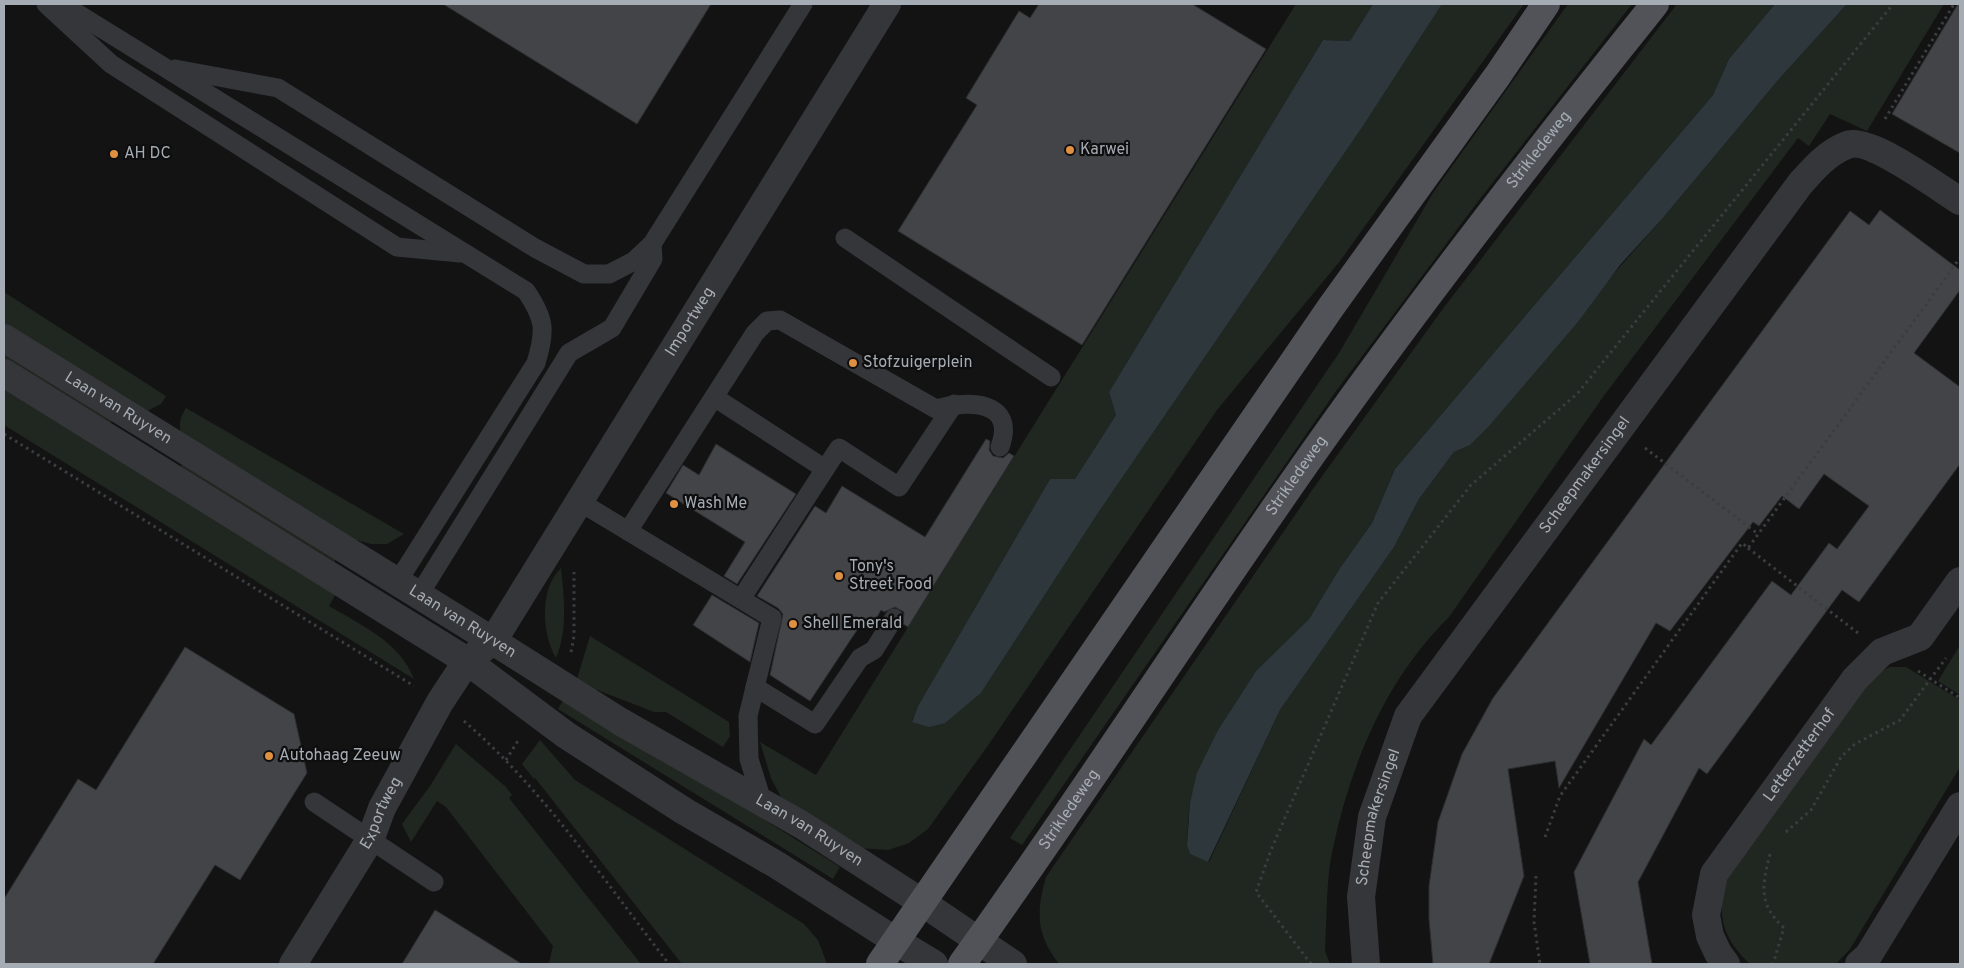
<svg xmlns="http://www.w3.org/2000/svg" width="1964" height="968" font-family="Overpass,sans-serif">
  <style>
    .green { fill: #202720 }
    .water { fill: #2e373c }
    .building { fill: #424447; stroke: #2d2e30 }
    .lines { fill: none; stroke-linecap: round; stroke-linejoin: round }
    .path { stroke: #3b3d40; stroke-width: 3; stroke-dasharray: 2.5 4; stroke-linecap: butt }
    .service { stroke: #343639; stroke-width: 19 }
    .minor { stroke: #343639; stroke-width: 28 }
    .tertiary { stroke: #343639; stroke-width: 28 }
    .primary { stroke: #515358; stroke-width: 28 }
    .poi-dot { fill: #df9040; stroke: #0e0e0f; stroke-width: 2 }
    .labels { text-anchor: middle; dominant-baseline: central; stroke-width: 4.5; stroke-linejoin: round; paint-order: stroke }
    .poi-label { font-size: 16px; fill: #a6acb4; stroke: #0e0e0f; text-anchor: start }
    .street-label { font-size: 16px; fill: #a6acb4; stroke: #0e0e0f }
  </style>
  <rect width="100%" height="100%" fill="#131314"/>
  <!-- green -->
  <g class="green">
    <path d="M1296,4H1373L1350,41L1323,40L1109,392L1116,415L1075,479H1050L918,706L912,721L944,723L981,693L1098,513L1363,126L1442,4H1524L1340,261L1217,410L989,744L928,829L909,843L888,850L859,848L781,797L771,778L760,742L816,775Z"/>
    <path d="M1568,4H1632L1476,204L1336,391L1022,845L1010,838L1339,353L1433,193Z"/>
    <path d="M1677,4H1775L1729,59L1713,95L1395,469L1372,523L1340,568L1309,619L1256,671L1218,730L1190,803L1188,823L1187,845L1190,854L1209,862L1280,710L1394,547L1419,499L1454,452L1470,445L1578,322L1603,286L1662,219L1779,79L1847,4H1944L1867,131L1830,114L1809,146L1798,138L1603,397L1449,617C1386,679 1351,763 1333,848C1326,878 1327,919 1325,951L1330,964H1059C1036,934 1036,913 1046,877L1315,486L1442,310Z"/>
    <path d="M4,292L166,396L161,404L145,412L4,329Z"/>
    <path d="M4,351L112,420L110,424L4,363Z"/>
    <path d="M4,383L338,590L329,606C361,625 400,642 414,679L4,425Z"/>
    <path d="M186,408L404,534L387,544H371L334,534L182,436C178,424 180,418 186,408Z"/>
    <path d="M183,464L335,557V562L180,467Z"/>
    <path d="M561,568C564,597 568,630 556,658C542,634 539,589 561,568Z"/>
    <path d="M590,636L729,722L730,736L723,747L666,712H654L587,686L577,679Z"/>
    <path d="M1960,645V695L1938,681Z"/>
    <path d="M1890,667H1906L1960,700V767L1850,949L1836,964H1750C1721,937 1715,912 1729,874L1866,684L1878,673Z"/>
    <path d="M566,696L840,867L833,879L558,709Z"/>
    <path d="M540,740L575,780L804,924L818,940L827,964H682L535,778L534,779L522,764Z"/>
    <path d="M456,744L505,786L512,795L509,798L641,964L549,963L553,946L446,807L437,801L411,842L402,824L430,786Z"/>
  </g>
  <!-- water -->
  <g class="water">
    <path d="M1373,4H1442L1363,126L1098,513L981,693L945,723L929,727L912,722L918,706L1050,479H1075L1116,415L1109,392L1323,40L1350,41Z"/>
    <path d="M1775,4H1847L1779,79L1662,219L1620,265L1578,322L1489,426L1470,445L1454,452L1419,499L1394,547L1280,710L1208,862L1190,854L1187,845L1190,803L1197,773L1218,730L1256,671L1309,619L1340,568L1372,523L1395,469L1713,95L1729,59Z"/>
  </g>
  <!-- building -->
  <g class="building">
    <path d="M443,4H711L637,124Z"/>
    <path d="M1039,4H1192L1266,49L1082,345L898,231L977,105L966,98L1019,11L1030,18Z"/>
    <path d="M1958,4H1960V153L1892,114Z"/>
    <path d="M1880,210L1960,270V290L1914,353L1960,387V464L1859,602L1842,590L1707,774L1699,768L1638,882L1652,964H1590L1574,872L1644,739L1651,745L1772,581L1791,595L1829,543L1837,549L1869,506L1824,474L1799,509L1782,496L1759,526L1753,522L1670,631L1656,623L1559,788L1555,761L1508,769L1524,876L1489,964H1433L1429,919V886L1438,822L1462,754L1493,698L1850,211L1869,225Z"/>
    <path d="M986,439L990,441L989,450L993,456L1003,458L1009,453L1014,456L908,627L903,624L904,612L895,607L884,612L881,610L876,619L871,617L870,621L865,618L810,701L770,675L783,614L778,608L757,596L815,506L826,513L842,486L925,537Z"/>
    <path d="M716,444L796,494L737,584L724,576L745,542L666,493L683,465L699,475Z"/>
    <path d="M712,595L759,623L750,662L693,625Z"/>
    <path d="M185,647L294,714L307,773L240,880L215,865L153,964H4V899L78,779L96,790Z"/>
    <path d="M435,910L522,964H402Z"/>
  </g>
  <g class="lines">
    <!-- path -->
    <g class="path">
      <path d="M1885,119L1954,4"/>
      <path d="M4,434L414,686"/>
      <path d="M1645,448L1758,534"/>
      <path d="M1748,548L1858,633"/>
      <path d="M571,652L574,636V572"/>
      <path d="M1918,671L1960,698"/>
      <path d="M464,721C543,789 605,882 669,964"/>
      <path d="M506,760L519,739"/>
      <path d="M1786,832L1811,810L1841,757L1855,744L1900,720L1946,658"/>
      <path d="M1545,837L1560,796L1742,543L1748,548L1960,258"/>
      <path d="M1770,854C1762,886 1758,904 1784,928L1773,964"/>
      <path d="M1536,876L1534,922L1540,964"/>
      <path d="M1311,964L1256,892L1271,850L1378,603L1471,485L1577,394L1893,4"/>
    </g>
    <!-- service -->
    <g class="service">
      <path d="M46,4L111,64L397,247L460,253"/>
      <path d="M62,4L526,291C545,319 546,330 536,363L398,581"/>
      <path d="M175,69L278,88L535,248L584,274H609L634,261L652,244L803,4"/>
      <path d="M845,238L1051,377"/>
      <path d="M714,397L825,469L839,448L899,487L954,404"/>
      <path d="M580,502L772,618L748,716L749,759L763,804"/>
      <path d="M628,531L755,333L767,321L780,320L936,409C968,400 1017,400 1000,447"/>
      <path d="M419,595L569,353L612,328L653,259L652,244"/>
      <path d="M741,599L825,469"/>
      <path d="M755,687L815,724L860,658L874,650L894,618"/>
      <path d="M314,802L434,882"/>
    </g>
    <!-- minor -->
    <g class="minor">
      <path id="s1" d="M4,338L493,641L621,722L802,825L923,903"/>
      <path d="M4,373L467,661L566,735L684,811L777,865L896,941"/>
      <path id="s2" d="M293,964L371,838L382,808L440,702L467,661L493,641L887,4"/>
      <path id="s3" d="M1366,964L1361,897L1372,817L1408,716L1800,184C1814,168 1827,153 1847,145C1869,136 1939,188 1960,201"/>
      <path id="s4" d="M1726,964L1718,953L1710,936L1706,915L1714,874L1855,679L1882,652L1920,637L1960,581"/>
      <path d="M1859,964L1868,956L1960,806"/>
    </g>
    <!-- tertiary -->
    <g class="tertiary">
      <path d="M923,903L1013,964"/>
      <path d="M896,941L934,964"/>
    </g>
    <!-- primary -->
    <g class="primary">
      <path d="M880,964L1331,307L1498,75L1546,4"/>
      <path id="s5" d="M962,964C1086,792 1200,612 1323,439C1429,290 1541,146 1655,4"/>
    </g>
  </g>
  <!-- markers -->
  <g class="poi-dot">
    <circle cx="1070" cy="150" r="5"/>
    <circle cx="114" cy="154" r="5"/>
    <circle cx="853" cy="363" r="5"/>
    <circle cx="674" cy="504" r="5"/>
    <circle cx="839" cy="576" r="5"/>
    <circle cx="793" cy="624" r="5"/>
    <circle cx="269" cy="756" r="5"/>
  </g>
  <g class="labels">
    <!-- poi labels -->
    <g class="poi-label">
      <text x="1080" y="150">Karwei</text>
      <text x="124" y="154">AH DC</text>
      <text x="863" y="363">Stofzuigerplein</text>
      <text x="684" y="504">Wash Me</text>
      <text x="849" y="567">Tony's<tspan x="849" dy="18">Street Food</tspan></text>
      <text x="803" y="624">Shell Emerald</text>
      <text x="279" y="756">Autohaag Zeeuw</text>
    </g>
    <!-- street labels -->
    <g class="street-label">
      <text stroke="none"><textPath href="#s5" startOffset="998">Strikledeweg</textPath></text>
      <text stroke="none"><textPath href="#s2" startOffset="758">Importweg</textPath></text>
      <text stroke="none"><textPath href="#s1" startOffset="134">Laan van Ruyven</textPath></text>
      <text stroke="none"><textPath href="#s5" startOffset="592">Strikledeweg</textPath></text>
      <text stroke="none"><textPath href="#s3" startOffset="554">Scheepmakersingel</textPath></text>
      <text stroke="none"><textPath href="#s1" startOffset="539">Laan van Ruyven</textPath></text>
      <text stroke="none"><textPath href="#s4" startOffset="242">Letterzetterhof</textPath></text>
      <text stroke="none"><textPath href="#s5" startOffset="188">Strikledeweg</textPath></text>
      <text stroke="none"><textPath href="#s2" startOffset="175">Exportweg</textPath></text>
      <text stroke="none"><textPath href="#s3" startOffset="149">Scheepmakersingel</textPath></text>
      <text stroke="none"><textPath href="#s1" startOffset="944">Laan van Ruyven</textPath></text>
    </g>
  </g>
  <!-- border -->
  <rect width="1964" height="968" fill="none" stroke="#a6acb4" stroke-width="10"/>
</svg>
